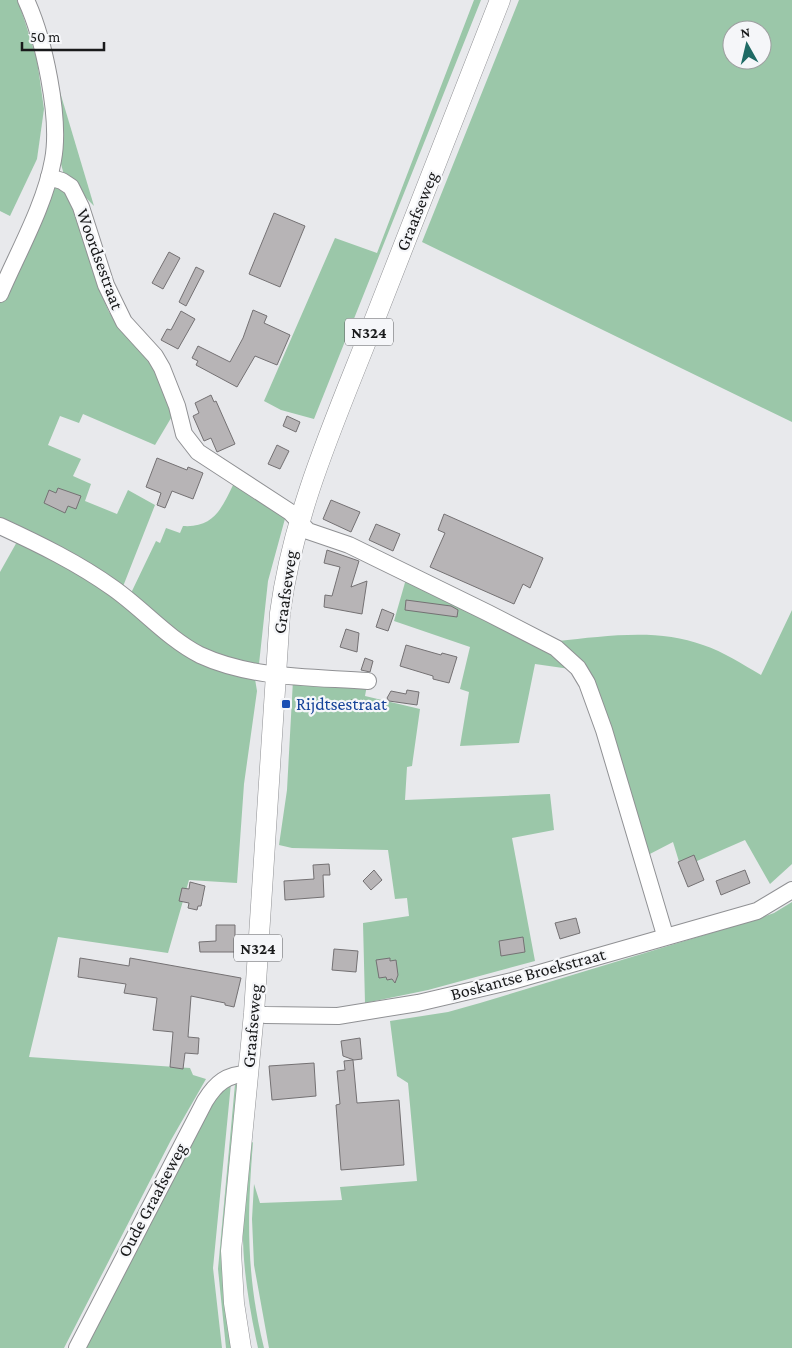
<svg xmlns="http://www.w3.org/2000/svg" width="792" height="1348" font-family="'Crimson Pro',serif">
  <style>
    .green { fill: #9bc7a9; fill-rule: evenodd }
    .building { fill: #b7b4b6; stroke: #747173 }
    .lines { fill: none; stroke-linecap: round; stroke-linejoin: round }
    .minor-casing { stroke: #909194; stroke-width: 18 }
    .major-casing { stroke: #909194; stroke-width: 21 }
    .minor { stroke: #fff; stroke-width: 16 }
    .major { stroke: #fff; stroke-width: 20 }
    .transit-dot { fill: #1a4fb4; stroke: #f5f6f9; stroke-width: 2 }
    .labels { text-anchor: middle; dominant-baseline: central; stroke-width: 4.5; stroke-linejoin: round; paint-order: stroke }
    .shield { fill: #f5f6f9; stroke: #5b5c5e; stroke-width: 1 }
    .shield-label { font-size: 16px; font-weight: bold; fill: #191a1b }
    .street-label { font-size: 18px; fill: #191a1b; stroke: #f5f6f9 }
    .transit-label { font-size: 18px; fill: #164399; stroke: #f5f6f9; text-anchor: start }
  </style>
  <rect width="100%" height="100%" fill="#e8e9ec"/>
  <!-- green -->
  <g class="green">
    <path d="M0,0H17L20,6L37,60L44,109L37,159L10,216L0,211Z"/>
    <path d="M474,0H481L314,419L281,410L264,401L335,238L377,253Z"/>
    <path d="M519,0H792V422L422,242ZM732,30H762V60H732Z"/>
    <path d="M60,92L94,206L64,175L61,164L57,98Z"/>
    <path d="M57,186L69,194L97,284L109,312L156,366L174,413L155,445L83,414L79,423L60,416L48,445L81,459L73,476L91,484L85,501L117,514L128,490L155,505L122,589L0,520V295L51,187Z"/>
    <path d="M234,483L286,515L268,581L259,664L220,656L197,648L133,599L132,591L156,541L160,543L166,528L180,533L183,526C214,528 222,508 234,483Z"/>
    <path d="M18,540L91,579L182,652L255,679L257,691L244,784L237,883L189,880L168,953L58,937L29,1057L190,1068L193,1075L206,1079L171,1140L64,1348H0V572Z"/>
    <path d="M406,579L542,647L570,669L535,664L519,743L460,746L469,692L460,689L470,647L394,621Z"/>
    <path d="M792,610V864L770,884L745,840L681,868L673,842L646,856L599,707L558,641C605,636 659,628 703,645C724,652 742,664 761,675Z"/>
    <path d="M293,680L367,685L365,696L420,709L412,766L407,767L405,800L550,794L554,830L512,838L535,961L428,990L365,1003L363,923L409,916L407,898L395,899L388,850L292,848L279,845L287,790Z"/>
    <path d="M792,902V1348H269L254,1265L252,1219L254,1184L260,1203L342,1200L340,1187L417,1181L408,1083L397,1076L390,1021L448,1012L480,1003L757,919L774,913Z"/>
    <path d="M231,1083L213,1268L222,1348H83L203,1108Z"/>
    <path d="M235,1084L239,1086L238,1348H226L218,1269Z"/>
    <path d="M253,1142C247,1216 246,1275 264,1348H258C249,1307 242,1265 243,1222C243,1197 246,1171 248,1145Z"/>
  </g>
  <!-- building -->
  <g class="building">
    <path d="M274,213L305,226L280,287L249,274Z"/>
    <path d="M169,252L180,258L163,289L152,283Z"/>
    <path d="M196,267L204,271L186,306L179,302Z"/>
    <path d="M253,310L267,316L264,323L290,335L277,365L255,356L237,387L196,365L198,361L192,358L198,346L230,362L243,338Z"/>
    <path d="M181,311L195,319L178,349L161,340L167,329L171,330Z"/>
    <path d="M211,395L214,402L216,401L235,444L217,452L211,438L204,441L193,416L199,413L195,403Z"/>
    <path d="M287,416L300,422L296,432L283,426Z"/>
    <path d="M277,445L289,451L280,469L268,464Z"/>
    <path d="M157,458L187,470L188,467L203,473L193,499L172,491L165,508L157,505L161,493L146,487Z"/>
    <path d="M58,488L81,496L76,509L68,506L65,513L44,503L49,490L56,493Z"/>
    <path d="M331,500L360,512L351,532L323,519Z"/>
    <path d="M444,514L543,558L530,588L523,584L514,604L430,567L445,533L438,530Z"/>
    <path d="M376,524L400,534L393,551L369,540Z"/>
    <path d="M327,550L359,561L351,587L367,581L362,614L324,607L325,595L332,596L340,567L324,563Z"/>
    <path d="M406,600L451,606L458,610L457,617L405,610Z"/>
    <path d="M382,609L394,614L388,631L376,627Z"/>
    <path d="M346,629L359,633L357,652L340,647Z"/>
    <path d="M406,645L441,655L442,653L457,657L449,683L433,679V676L400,666Z"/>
    <path d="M365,658L373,661L370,672L361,670Z"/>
    <path d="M407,690L419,692L417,705L389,701L387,698L391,691L406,694Z"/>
    <path d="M351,700L364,702L363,712L350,710Z"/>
    <path d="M694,855L704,880L688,887L678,862Z"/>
    <path d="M329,864L330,875H323L324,897L285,900L284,881L314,879L313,865Z"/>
    <path d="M374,870L382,880L371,890L363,881Z"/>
    <path d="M745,870L750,883L721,895L716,881Z"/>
    <path d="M190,882L205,886L201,906H198L197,910L188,908L189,903L179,901L182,888L189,889Z"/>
    <path d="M576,918L580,933L560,939L555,923Z"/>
    <path d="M216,925H235V952H200L199,942L216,941Z"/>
    <path d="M523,937L525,952L501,956L499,941Z"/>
    <path d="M334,949L358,951L356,972L332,970Z"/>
    <path d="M80,958L129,966L130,958L241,978L234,1007L225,1005V1003L191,996L188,1037L199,1038L198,1054L185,1053L183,1069L170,1067L173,1032L153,1030L157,998L124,993L126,984L78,977Z"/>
    <path d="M390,958V961L396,960L398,975L395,983L392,979L387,980L386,977L379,978L376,960Z"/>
    <path d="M360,1038L362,1059L354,1060L343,1056L341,1041Z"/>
    <path d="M353,1060L357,1103L399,1100L404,1165L341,1170L336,1105L340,1104L337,1071L345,1070L344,1061Z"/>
    <path d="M314,1063L316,1096L272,1100L269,1066Z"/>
  </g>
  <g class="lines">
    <defs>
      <g id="minor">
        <path d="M49,177L62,181L71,187L81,207L106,285L124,322L155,356L162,368L177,406L184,434L198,452L290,512L308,531L349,545L488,613L556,648L578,668L587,683L604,730L665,935"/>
        <path d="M0,294C18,252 45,205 53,160C61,118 44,39 26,0"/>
        <path d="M0,526C39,544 78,563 113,588C143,609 167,638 200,655C252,679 313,677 368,681"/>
        <path d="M254,1013L265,1015L338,1016L418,1003L512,981L757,911L792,890"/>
        <path d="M77,1348L205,1101C216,1083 227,1074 248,1074"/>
      </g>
      <path id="major" d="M241,1348L234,1303L231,1251L254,1013L280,613C293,515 333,425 369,334C412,222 456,111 500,0"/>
    </defs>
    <!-- minor casing -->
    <use href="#minor" class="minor-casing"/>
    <!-- major casing -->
    <use href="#major" class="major-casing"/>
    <!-- minor -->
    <use href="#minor" class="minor"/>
    <!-- major -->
    <use href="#major" class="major"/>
  </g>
  <!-- markers -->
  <rect class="transit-dot" x="281" y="699" width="10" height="10" rx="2.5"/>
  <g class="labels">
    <!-- shield labels -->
    <g class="shield">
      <rect x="345" y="318.5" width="48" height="27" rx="4"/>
      <rect x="234" y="934.5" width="48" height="27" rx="4"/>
    </g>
    <g class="shield-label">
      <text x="369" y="332">N324</text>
      <text x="258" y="948">N324</text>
    </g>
    <!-- street labels -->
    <g class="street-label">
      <text transform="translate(417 211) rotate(-68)">Graafseweg</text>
      <text transform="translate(100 259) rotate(70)">Woordsestraat</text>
      <text transform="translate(285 592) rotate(-82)">Graafseweg</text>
      <text transform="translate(528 974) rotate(-15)">Boskantse Broekstraat</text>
      <text transform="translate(252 1026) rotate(-85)">Graafseweg</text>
      <text transform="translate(152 1200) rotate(-62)">Oude Graafseweg</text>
    </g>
    <!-- transit labels -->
    <g class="transit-label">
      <text x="296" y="704">Rijdtsestraat</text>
    </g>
  </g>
  <!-- north arrow -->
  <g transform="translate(747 45) rotate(352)"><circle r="24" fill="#f5f6f9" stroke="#9d9ea0"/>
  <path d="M0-4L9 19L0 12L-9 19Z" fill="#1f6a65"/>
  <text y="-8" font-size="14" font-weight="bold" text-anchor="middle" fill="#191a1b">N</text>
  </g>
  <!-- scale -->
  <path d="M22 42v8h82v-8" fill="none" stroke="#191a1b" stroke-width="2.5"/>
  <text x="30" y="42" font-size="15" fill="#191a1b" stroke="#f5f6f9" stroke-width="4" paint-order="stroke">50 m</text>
</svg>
